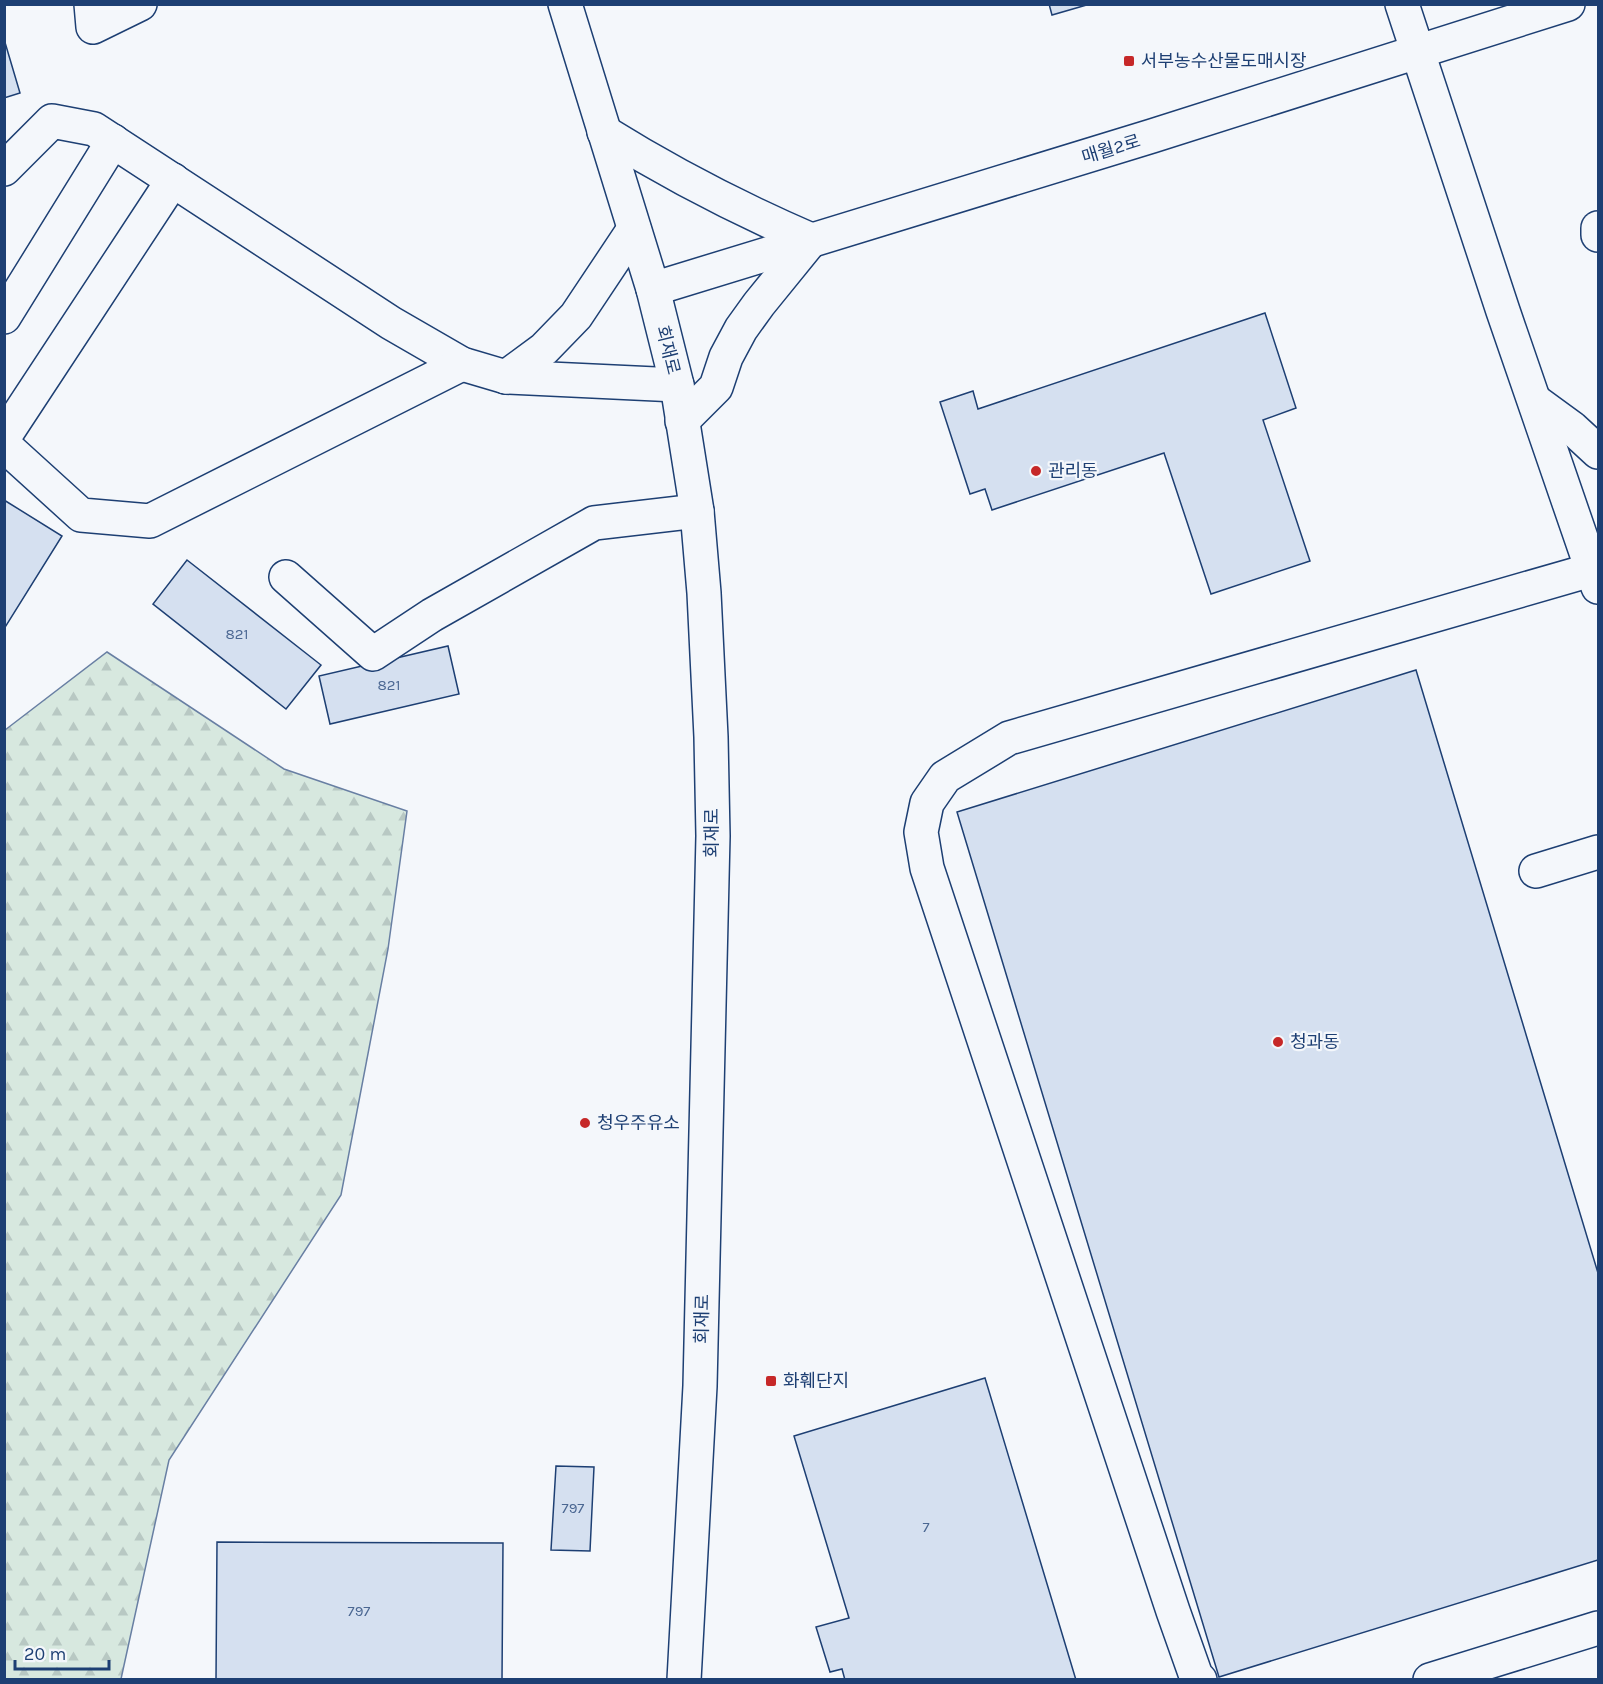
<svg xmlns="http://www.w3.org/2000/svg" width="1603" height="1684" font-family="Karla,'Noto Sans KR',sans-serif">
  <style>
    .forest { fill: url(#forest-firs); stroke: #687fa3; stroke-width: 1.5 }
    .building { fill: #d5e0f0; stroke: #1d3f73; stroke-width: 1.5 }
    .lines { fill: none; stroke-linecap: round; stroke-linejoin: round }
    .minor-casing { stroke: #1d3f73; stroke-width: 36 }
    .major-casing { stroke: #1d3f73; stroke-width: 36 }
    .minor { stroke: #f4f7fb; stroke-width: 33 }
    .major { stroke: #f4f7fb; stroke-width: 33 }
    .poi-dot { fill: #c62828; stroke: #f4f7fb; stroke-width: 2 }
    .labels { text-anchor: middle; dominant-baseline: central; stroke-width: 4.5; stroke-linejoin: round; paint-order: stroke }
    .number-label { font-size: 15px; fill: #4b6792 }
    .poi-label { font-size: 18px; fill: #1d3f73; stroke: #f4f7fb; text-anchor: start }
    .street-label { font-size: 18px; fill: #1d3f73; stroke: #f4f7fb }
  </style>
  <defs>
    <pattern id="forest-firs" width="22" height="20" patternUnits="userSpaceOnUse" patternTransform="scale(1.5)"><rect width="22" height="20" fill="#d7e8df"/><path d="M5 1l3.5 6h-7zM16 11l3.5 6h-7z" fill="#b8c8c3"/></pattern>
  </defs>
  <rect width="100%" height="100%" fill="#f4f7fb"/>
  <!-- forest -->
  <path class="forest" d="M107,652L284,769L407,811L388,949L341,1195L169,1460L121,1679H5V730Z"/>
  <!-- building -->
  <g class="building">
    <path d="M1049,4H1090L1052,15Z"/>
    <path d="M4,39L20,93L4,98Z"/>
    <path d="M1265,313L1296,408L1263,420L1310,561L1211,594L1164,453L992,510L985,489L970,494L940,402L973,391L978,409Z"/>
    <path d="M4,500L62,536L4,629Z"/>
    <path d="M187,560L321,665L286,709L153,604Z"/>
    <path d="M448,646L459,694L330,724L319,676Z"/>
    <path d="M1416,670L1598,1273V1560L1219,1677L957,812Z"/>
    <path d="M985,1378L1076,1680H845L842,1669L830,1672L816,1627L849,1618L794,1436Z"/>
    <path d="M556,1466L594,1467L590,1551L551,1550Z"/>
    <path d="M217,1542L503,1543L502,1680H216Z"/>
  </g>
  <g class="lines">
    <defs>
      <g id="minor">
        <path d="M91,4L93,27L140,4"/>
        <path d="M1402,4L1503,311L1598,587"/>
        <path d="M4,169L52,121L94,129L391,323L462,364L506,377L677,385"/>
        <path d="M1598,228V235"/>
        <path d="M653,289L1152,136L1568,4"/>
        <path d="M4,317L113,141"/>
        <path d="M506,377L544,349L576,316L634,229"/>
        <path d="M1535,401L1572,428L1598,452"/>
        <path d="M4,437L173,180"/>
        <path d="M4,445L81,515L150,521L462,364"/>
        <path d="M286,577L373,654L432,615L594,523L697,511"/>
        <path d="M1536,871L1598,852"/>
        <path d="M1200,1680L1196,1676L1173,1611L927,868L921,832L927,803L945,777L1009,738L1598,568"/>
        <path d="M1430,1680L1598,1628"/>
      </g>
      <g id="major">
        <path d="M565,4L653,289L677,385L697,511L704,593L711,737L713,836L700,1386L684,1680"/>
        <path d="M604,132C673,175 737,208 811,240L759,304L741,329L726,357L716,387L682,421"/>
      </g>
    </defs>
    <!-- minor casing -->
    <use href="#minor" class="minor-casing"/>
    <!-- major casing -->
    <use href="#major" class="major-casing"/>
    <!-- minor -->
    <use href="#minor" class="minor"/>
    <!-- major -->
    <use href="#major" class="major"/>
  </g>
  <!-- markers -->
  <g class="poi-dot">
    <rect x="1123" y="55" width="12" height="12" rx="3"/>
    <circle cx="1036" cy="471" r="6"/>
    <circle cx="1278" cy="1042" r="6"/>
    <circle cx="585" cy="1123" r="6"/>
    <rect x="765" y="1375" width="12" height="12" rx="3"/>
  </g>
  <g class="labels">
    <!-- number labels -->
    <g class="number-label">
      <text x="237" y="634">821</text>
      <text x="389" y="685">821</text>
      <text x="573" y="1508">797</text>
      <text x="926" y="1527">7</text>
      <text x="359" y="1611">797</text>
    </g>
    <!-- poi labels -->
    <g class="poi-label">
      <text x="1141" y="61">서부농수산물도매시장</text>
      <text x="1048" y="471">관리동</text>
      <text x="1290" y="1042">청과동</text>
      <text x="597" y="1123">청우주유소</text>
      <text x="783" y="1381">화훼단지</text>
    </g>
    <!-- street labels -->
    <g class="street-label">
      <text transform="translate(1111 149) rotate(-17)">매월2로</text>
      <text transform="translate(668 350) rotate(76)">회재로</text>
      <text transform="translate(712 833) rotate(-90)">회재로</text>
      <text transform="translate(702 1319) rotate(-89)">회재로</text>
    </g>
  </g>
  <!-- border -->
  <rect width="1603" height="1684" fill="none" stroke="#1d3f73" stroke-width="12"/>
  <!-- scale -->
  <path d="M15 1660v9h94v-9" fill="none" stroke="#1d3f73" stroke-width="3"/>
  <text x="24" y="1660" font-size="18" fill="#1d3f73" stroke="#f4f7fb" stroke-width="4.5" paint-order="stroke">20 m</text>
</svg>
